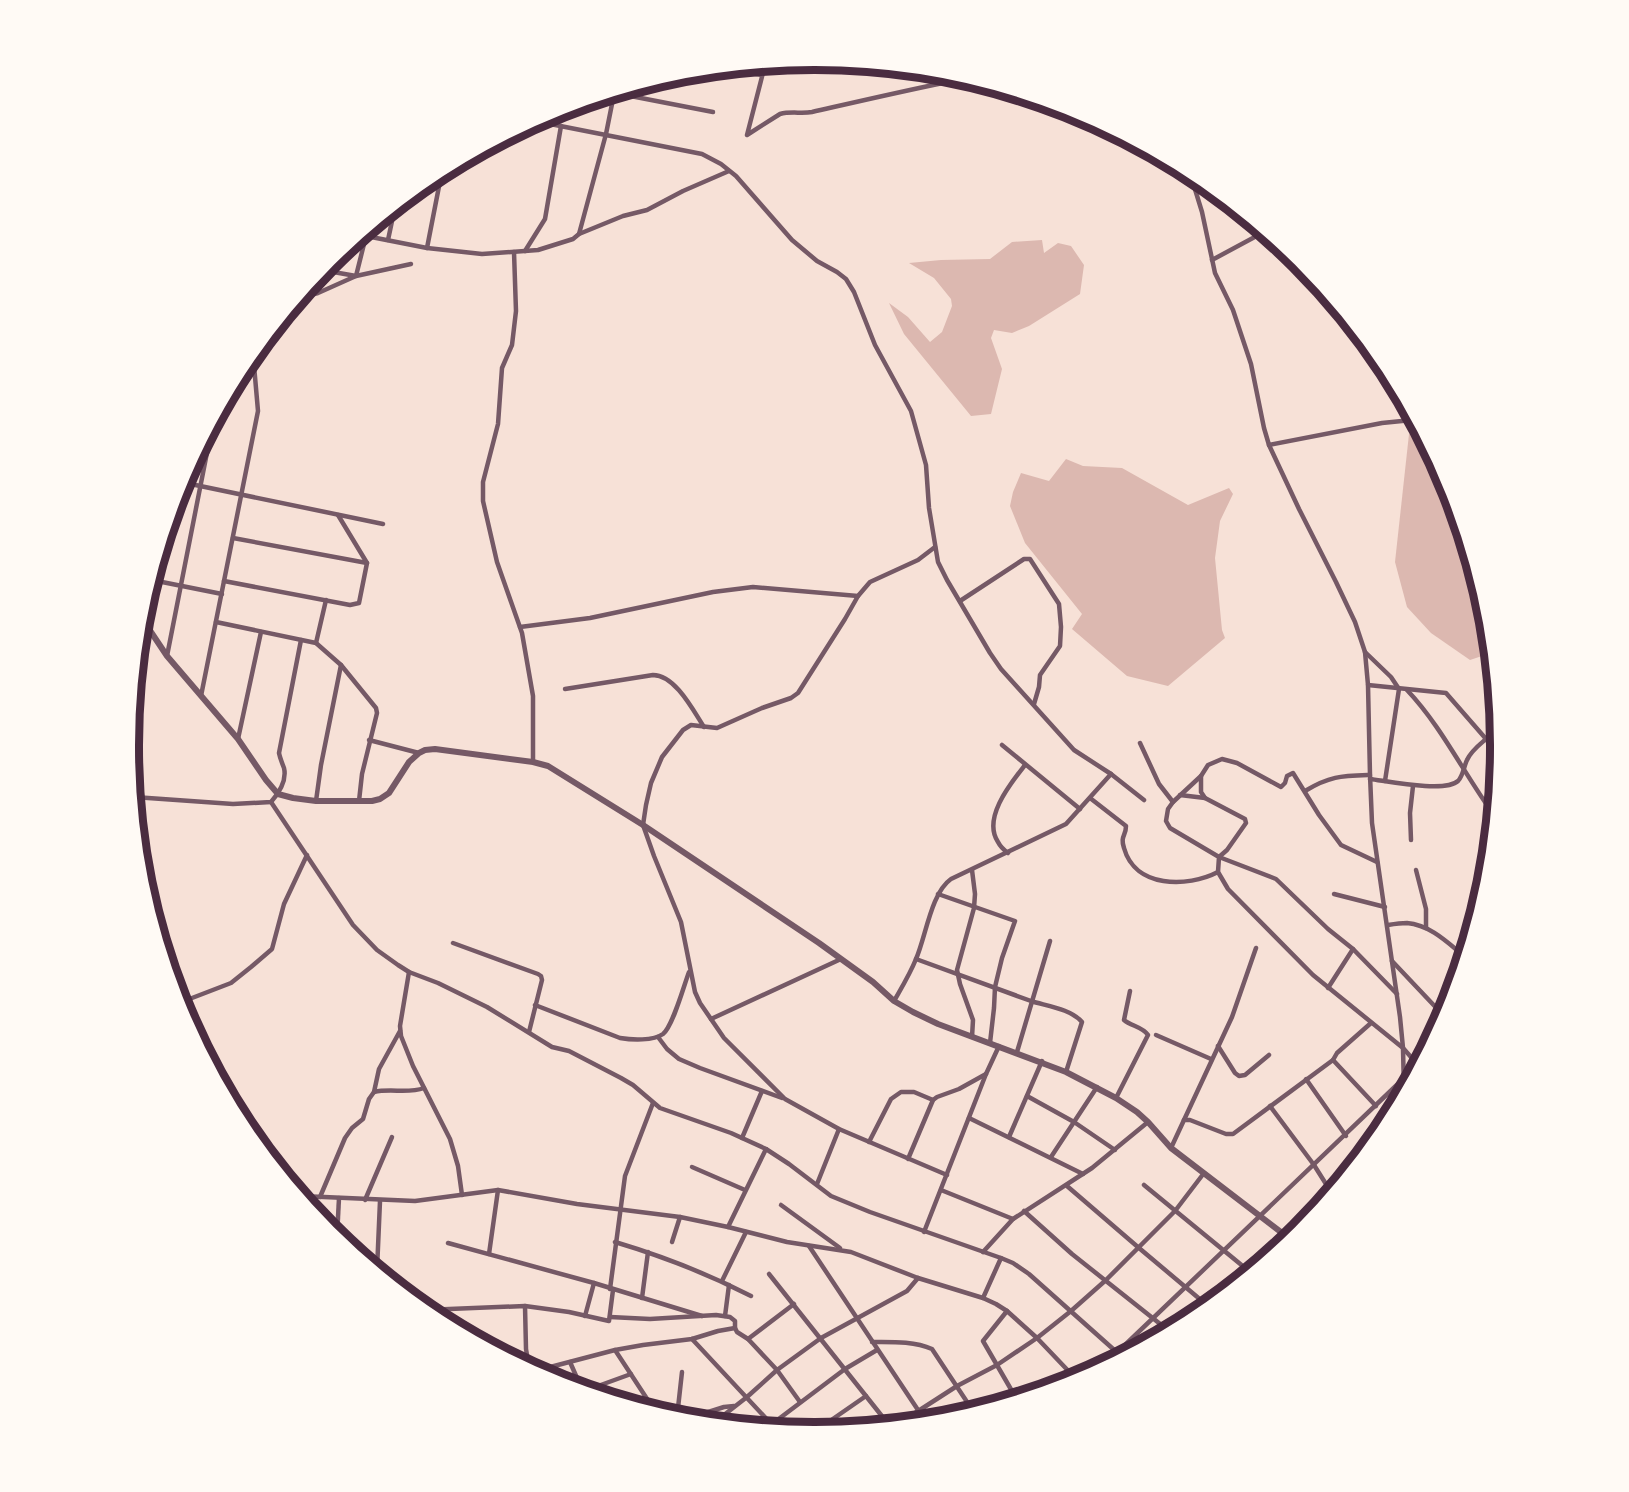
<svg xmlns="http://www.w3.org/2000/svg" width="1629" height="1492" font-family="Poppins,sans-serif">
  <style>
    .water { fill: #dcb8b0 }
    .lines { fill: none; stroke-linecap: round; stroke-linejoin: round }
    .minor { stroke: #755966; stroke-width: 4.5 }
    .tertiary { stroke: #755966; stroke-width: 6 }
    .rim { fill: none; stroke: #4a2c40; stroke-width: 8 }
  </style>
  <rect width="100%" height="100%" fill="#f7e1d7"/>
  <!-- water -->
  <g class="water">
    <path d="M1042,240L1044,253L1058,243L1071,246L1084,265L1080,294L1029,326L1012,333L994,330L991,338L1002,369L991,414L971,416L904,334L889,303L908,317L930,342L942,332L952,306L951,299L934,278L909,263L941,260L990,259L1012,242Z"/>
    <path d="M1421,433L1448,484L1487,612L1491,653L1470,660L1431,633L1407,607L1395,562L1409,434Z"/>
    <path d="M1066,459L1083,466L1122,468L1188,505L1229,488L1233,494L1220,521L1215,558L1222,630L1225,638L1168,686L1127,676L1072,629L1082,614L1025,543L1010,506L1013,492L1021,473L1049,481Z"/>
  </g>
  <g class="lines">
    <!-- minor -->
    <g class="minor">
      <path d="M765,65L747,135L780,114C791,111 802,114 812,112C856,102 899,92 943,83L950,74"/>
      <path d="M726,69L762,75"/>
      <path d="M615,93L713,112"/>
      <path d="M535,121L702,154L721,164L736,176L792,240L817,261L837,272L846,279L854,292L875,345L911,411L926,465L929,508L938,562L947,580L990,653L1001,669L1074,750L1111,774L1144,800"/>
      <path d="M1190,173L1202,212L1215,273L1233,310L1251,364L1264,428L1269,445L1299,509L1336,582L1355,622L1365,652L1368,685L1370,775L1372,823L1400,1017L1403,1048L1404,1092"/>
      <path d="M579,234L606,134L614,94"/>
      <path d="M361,235L427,248L482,254L538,250L573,239L579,234L623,216L647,210L683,191L729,171"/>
      <path d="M388,240L395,207"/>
      <path d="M427,248L442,171"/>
      <path d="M525,251L545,219L561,126"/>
      <path d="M514,252L516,311L512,345L502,368L498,424L483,482V501L497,562L522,633L533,696V762"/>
      <path d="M1212,260L1264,232"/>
      <path d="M322,270L356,276L366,236"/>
      <path d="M299,298L318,293L356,276L411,264"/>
      <path d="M245,364L254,366"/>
      <path d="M1269,445L1382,423L1412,420L1414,419"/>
      <path d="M181,482L383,524"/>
      <path d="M233,538L367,563"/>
      <path d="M152,580L222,594"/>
      <path d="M224,581L350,605L359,603L367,563L338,515"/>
      <path d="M858,596L845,619L798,693L791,698L762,708L717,728L691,725L683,730L662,757L651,783L646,805L643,825L654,856L681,922L695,992L700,1003L724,1038L785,1099L839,1129L947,1175"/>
      <path d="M960,601L1024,559H1030L1059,604L1061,627L1060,646L1040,675L1039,687L1034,704"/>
      <path d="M216,622L316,643L341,665L376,708L377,713L362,774L359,801"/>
      <path d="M520,627L590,618L713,592L753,587L858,596L870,582L918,560L935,547"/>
      <path d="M316,643L326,600"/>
      <path d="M1365,652L1391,677L1399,689L1385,781"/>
      <path d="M167,656L213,422"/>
      <path d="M1368,685L1446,693L1500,755"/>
      <path d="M565,689L653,675C675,675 693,710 704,727"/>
      <path d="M1407,690C1442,727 1464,774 1494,815"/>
      <path d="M201,696L258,411L253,354"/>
      <path d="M238,739L261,632"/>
      <path d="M369,740L419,753"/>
      <path d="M1140,743L1159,784L1173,802"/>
      <path d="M1002,745L1080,809"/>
      <path d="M1201,776V792L1205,798L1245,819L1246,823L1227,850L1219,857L1276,879L1328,929L1353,949L1397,994"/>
      <path d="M1370,779C1387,781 1445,793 1458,781C1463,776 1464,766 1467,760C1471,751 1479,745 1486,739"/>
      <path d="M1305,791C1330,776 1341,776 1370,775"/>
      <path d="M1180,795L1205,798"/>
      <path d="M134,797L233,804L271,802C279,793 287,781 284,768C282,763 280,758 279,753L301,640"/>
      <path d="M1090,798L1126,826C1126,836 1120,836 1124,848C1135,888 1187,888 1218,872"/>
      <path d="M316,801L321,765L341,665"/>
      <path d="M271,802L353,925L377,950L398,965L409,972L438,983L487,1007L552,1047L569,1051L621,1078L633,1085L660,1108L731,1133L766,1149L789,1164L831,1196L870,1212L1001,1258L1013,1263L1029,1274L1121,1356"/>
      <path d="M1411,840L1410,813L1413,786"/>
      <path d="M1008,853C1004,850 1000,846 998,842C982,818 1011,783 1025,765"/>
      <path d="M1377,862L1341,845L1319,815L1293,773L1287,776L1285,783L1281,787L1237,763L1222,759L1208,765L1201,776L1173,802L1168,809L1166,821L1170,828L1219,857L1218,872L1228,889L1313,975L1403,1048L1418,1065"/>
      <path d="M1416,870L1426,909V928"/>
      <path d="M938,894L1015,921L1002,958L995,987L994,1008L990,1043"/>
      <path d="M1334,894L1385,907"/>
      <path d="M1388,925C1394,924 1401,923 1407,923C1430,925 1447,942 1464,956"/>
      <path d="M453,943L538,974L541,976L542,980L529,1032"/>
      <path d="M916,959C955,973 993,987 1031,1001C1047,1006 1071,1009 1082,1022L1066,1072"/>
      <path d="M1392,961L1444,1016"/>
      <path d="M409,972L400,1026L401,1036L413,1066L450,1139L458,1166L462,1195"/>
      <path d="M1328,988L1353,949"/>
      <path d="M894,1001C902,987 910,974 916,959C926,936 931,893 951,879L1066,824L1111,774"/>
      <path d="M179,1003L231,983L251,967L272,949L284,904L307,855"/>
      <path d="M535,1005L620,1038C632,1040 653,1041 663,1034C673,1026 684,985 689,972"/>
      <path d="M711,1019L841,959"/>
      <path d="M1156,1035L1211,1059"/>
      <path d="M658,1037L667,1049L679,1059L700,1068L782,1098"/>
      <path d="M972,1037L973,1020L960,984L957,970L974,908L975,894L972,870"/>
      <path d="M1218,1046L1235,1073L1239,1076L1245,1075L1269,1055"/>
      <path d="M1017,1052L1050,941"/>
      <path d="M1333,1060L1376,1106"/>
      <path d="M1306,1079L1346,1136"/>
      <path d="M374,1092C391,1088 408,1094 424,1088"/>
      <path d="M1027,1096L1074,1122L1115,1150"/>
      <path d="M1116,1098L1148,1035C1143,1027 1131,1026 1124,1020L1130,991"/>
      <path d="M1270,1106L1314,1165L1331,1192"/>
      <path d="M969,1118L1083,1174"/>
      <path d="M1184,1120L1232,1017L1256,948"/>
      <path d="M1009,1137L1042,1061"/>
      <path d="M742,1138L762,1091"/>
      <path d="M869,1142L891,1099L901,1092H914L933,1100"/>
      <path d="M1171,1148L1184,1120H1190L1226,1134H1233L1333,1060L1337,1053L1371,1023"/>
      <path d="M1051,1157L1097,1087"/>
      <path d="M908,1159L933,1100L937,1097L959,1089L986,1074"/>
      <path d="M692,1167L745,1190"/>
      <path d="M817,1184L839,1129"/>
      <path d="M1144,1185L1250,1272"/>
      <path d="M1067,1186L1139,1248L1208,1306"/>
      <path d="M941,1190L1013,1219"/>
      <path d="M301,1196L415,1201L498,1190L577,1204L680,1217L728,1227L787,1242L851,1252L918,1278L983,1298L996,1304L1007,1311L1037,1338L1077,1380"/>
      <path d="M320,1197L345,1138L352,1128L363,1119L369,1099L374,1092L379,1069L400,1031"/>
      <path d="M365,1200L392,1137"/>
      <path d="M781,1205L840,1248"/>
      <path d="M1024,1211L1072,1254L1169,1331"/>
      <path d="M728,1227L766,1149"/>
      <path d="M924,1232L986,1074L999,1046"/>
      <path d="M337,1237L339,1198"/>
      <path d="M615,1242C662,1256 708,1274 751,1296"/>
      <path d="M672,1242L680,1217"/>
      <path d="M448,1243L594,1283L702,1316"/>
      <path d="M809,1246L918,1410"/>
      <path d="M983,1252L1013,1219L1092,1168L1148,1122"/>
      <path d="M489,1254L498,1190"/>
      <path d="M377,1270L380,1201"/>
      <path d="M769,1274L889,1425"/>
      <path d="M722,1281L746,1232"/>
      <path d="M610,1289L625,1176L653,1103"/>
      <path d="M642,1298L648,1252"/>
      <path d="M983,1298L1001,1258"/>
      <path d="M525,1306L526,1349L529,1367"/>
      <path d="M425,1310L525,1306L569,1312L609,1321L613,1290"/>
      <path d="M1007,1311L983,1341L1016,1398"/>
      <path d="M585,1316L594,1283"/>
      <path d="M725,1316L729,1285"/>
      <path d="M610,1317L650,1319L716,1315L730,1317L735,1321V1328L737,1332L748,1339L777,1370L800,1402"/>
      <path d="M692,1339L775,1428"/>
      <path d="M748,1339L794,1304"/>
      <path d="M872,1342C892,1342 914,1341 932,1349L973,1411"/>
      <path d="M615,1350L655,1411"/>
      <path d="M570,1362L577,1378L588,1391"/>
      <path d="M1104,1365L1402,1080L1415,1071"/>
      <path d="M535,1371L615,1350L643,1345L692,1339L718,1331L735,1328"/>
      <path d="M587,1390L631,1374"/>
      <path d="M670,1415L702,1414L724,1407L734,1406"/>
      <path d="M677,1417L682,1372"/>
      <path d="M715,1422L747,1397L777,1370L821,1338L907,1291L918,1278"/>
      <path d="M772,1424L845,1369L877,1350"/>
      <path d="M898,1424L957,1386L997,1365L1037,1338L1071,1311L1106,1280L1175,1211L1204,1173"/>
      <path d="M814,1432L866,1396"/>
    </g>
    <!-- tertiary -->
    <path class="tertiary" d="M141,617L167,656L238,739L266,780L278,794L293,798L316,801H372L380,799L389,793L409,762L419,753L425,750L435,749L533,762L548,766L643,825L819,943L873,982L894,1001L913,1012L938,1024L1066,1072L1116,1098L1137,1112L1148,1122L1171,1148L1290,1239"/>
  </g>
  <!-- crop -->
  <path d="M0 0H1629V1492H0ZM814 70H815A675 675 0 0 1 1490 745V747A675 675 0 0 1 815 1422H814A675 675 0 0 1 139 747V745A675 675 0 0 1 814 70Z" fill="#fffaf5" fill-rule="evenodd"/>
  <path class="rim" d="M814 70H815A675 675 0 0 1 1490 745V747A675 675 0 0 1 815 1422H814A675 675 0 0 1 139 747V745A675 675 0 0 1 814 70Z"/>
</svg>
